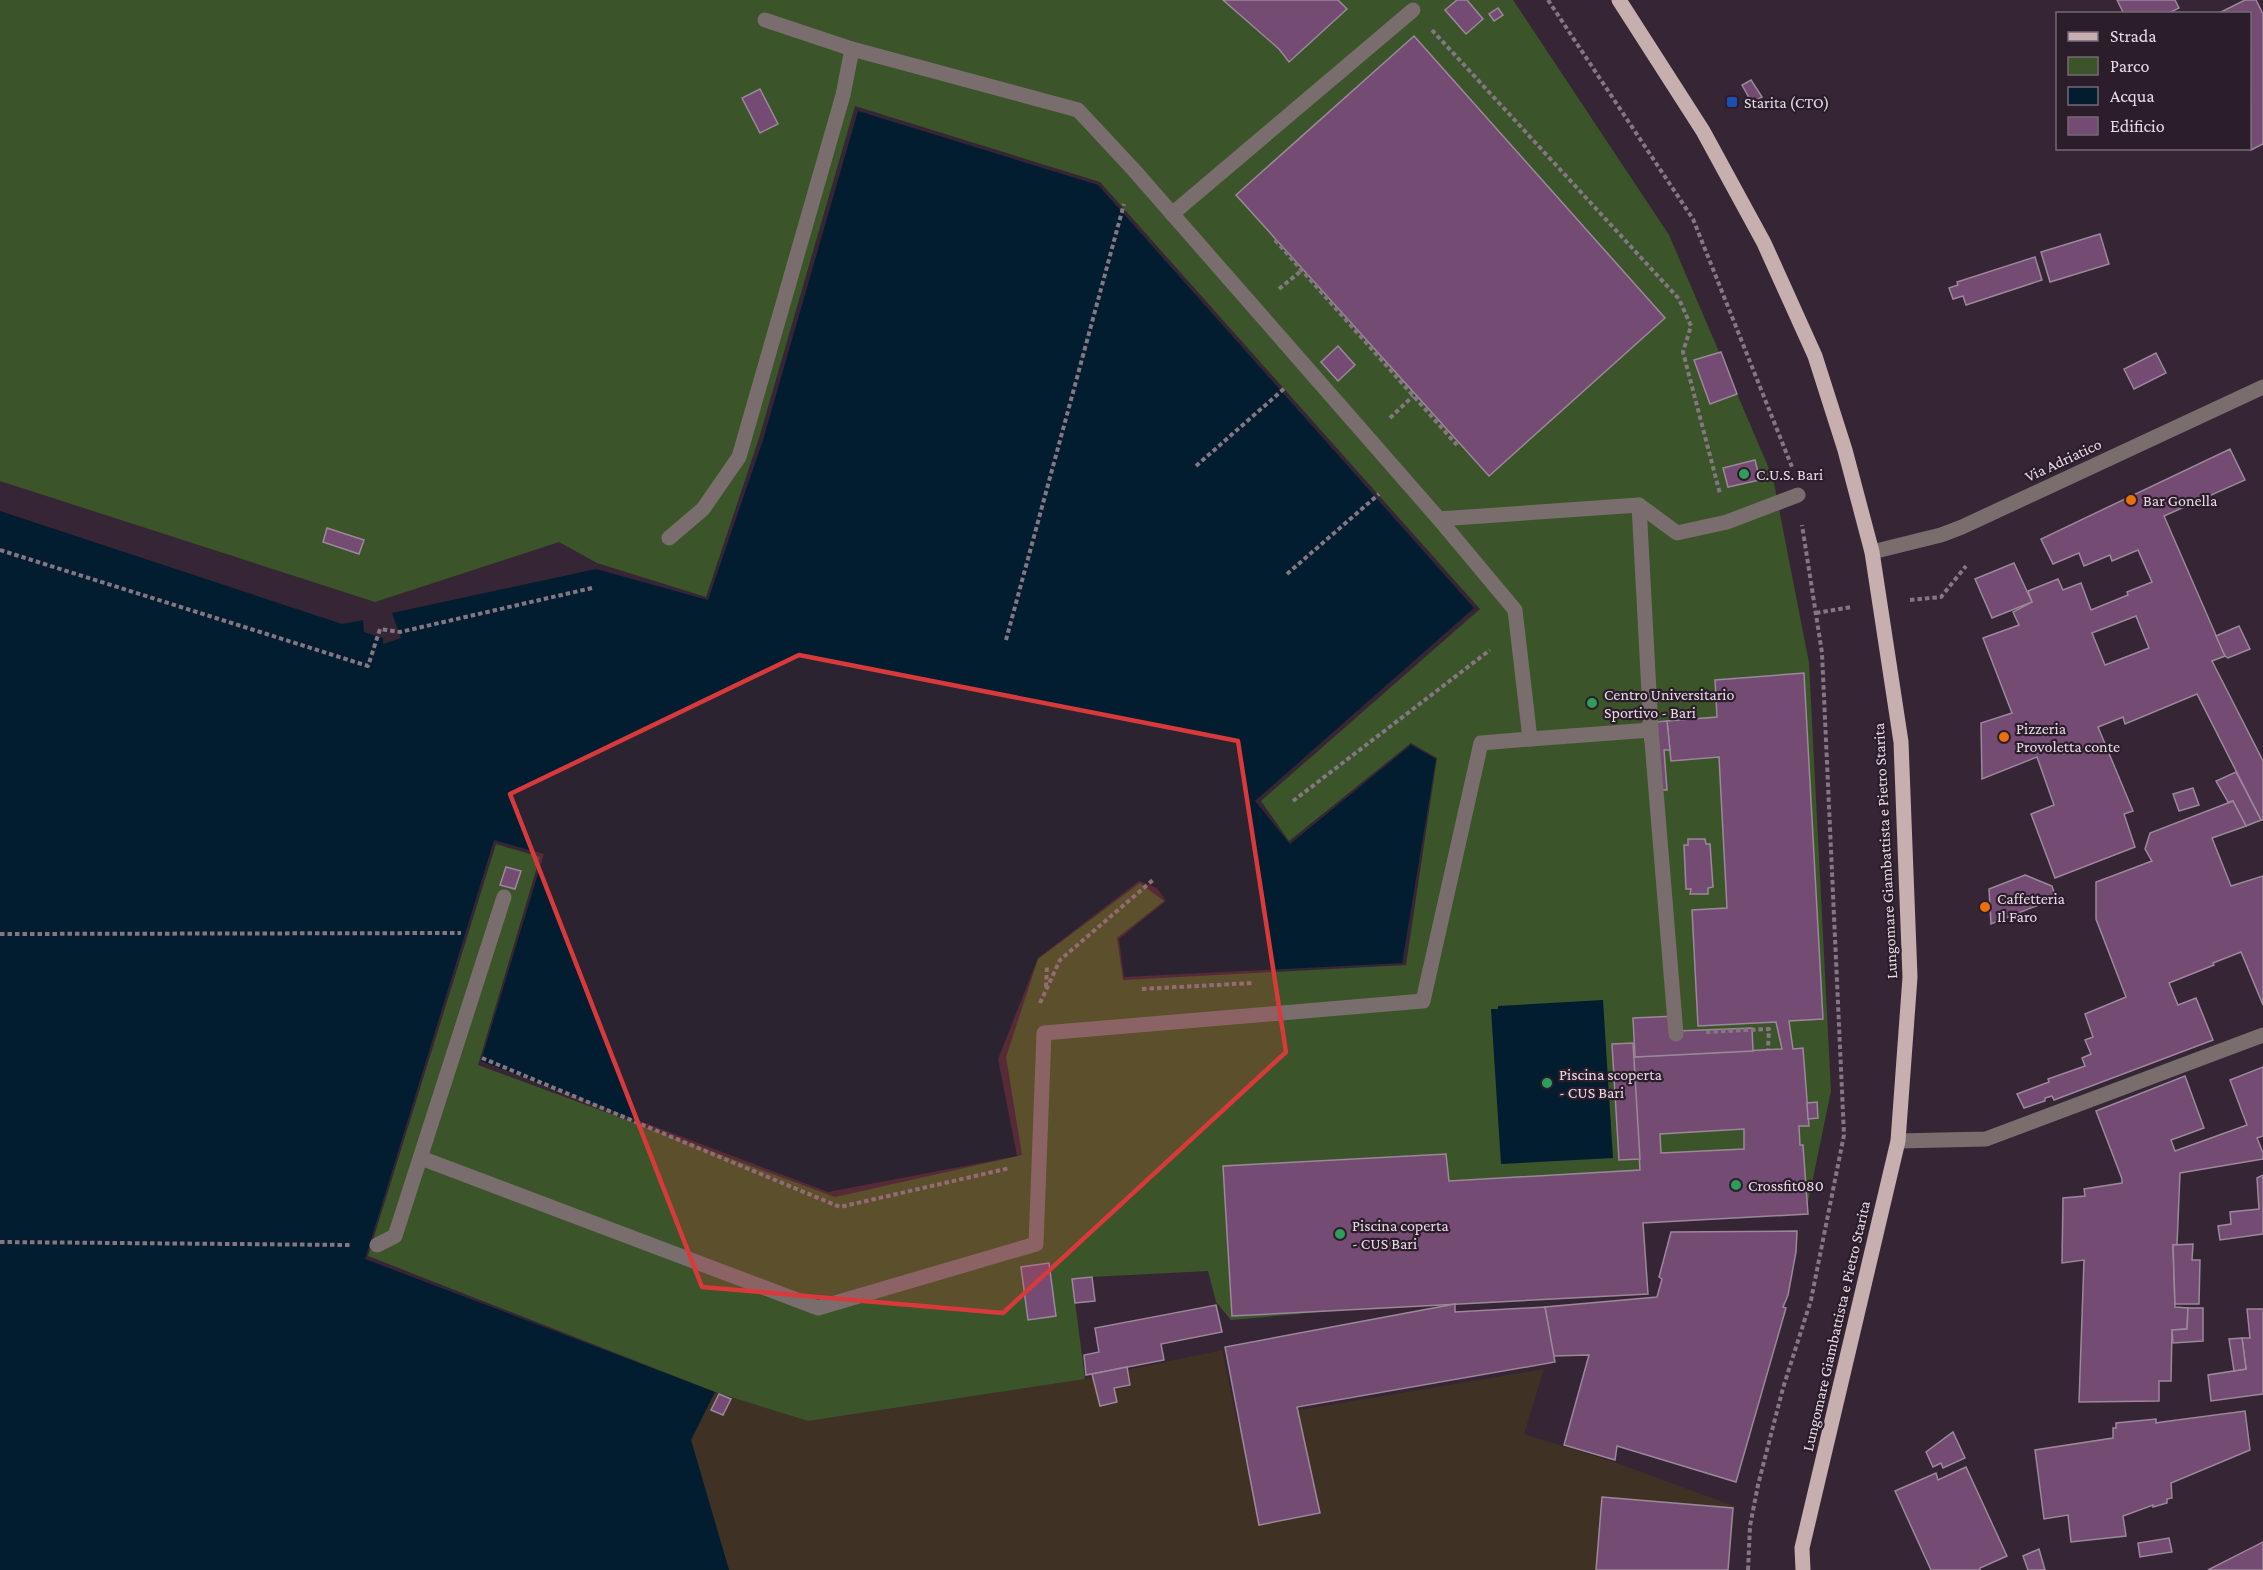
<svg xmlns="http://www.w3.org/2000/svg" width="2263" height="1570" font-family="'Crimson Pro',serif">
  <style>
    .industrial { fill: #3f3124 }
    .green { fill: #3c5429 }
    .water { fill: #021d2f }
    .building { fill: #744b73; stroke: #9b889a; stroke-width: 1.5; fill-rule: evenodd }
    .lines { fill: none; stroke-linecap: round; stroke-linejoin: round }
    .path { stroke: #847683; stroke-width: 4; stroke-dasharray: 4.5 3; stroke-linecap: butt }
    .minor { stroke: #7a6d6e; stroke-width: 15 }
    .major { stroke: #c7aeaf; stroke-width: 15 }
    .marked { fill: #d83a3b; fill-opacity: 0.2; stroke: #d83a3b; stroke-width: 4.5; stroke-linejoin: round }
    .transit-dot { fill: #1a4fb4; stroke: #2c1d2b; stroke-width: 2 }
    .leisure-dot { fill: #2e9e5b; stroke: #2c1d2b; stroke-width: 2 }
    .food-dot { fill: #e8710a; stroke: #2c1d2b; stroke-width: 2 }
    .labels { text-anchor: middle; dominant-baseline: central; stroke-width: 4.5; stroke-linejoin: round; paint-order: stroke }
    .poi-label { font-size: 16px; fill: #e6dbe5; stroke: #2c1d2b; text-anchor: start }
    .street-label { font-size: 16px; fill: #e6dbe5; stroke: #2c1d2b }
  </style>
  <rect width="100%" height="100%" fill="#362635"/>
  <!-- industrial -->
  <path class="industrial" d="M1222,1350L1238,1426L1300,1410L1544,1369L1524,1434L1614,1462L1734,1506L1729,1570H729L691,1440L715,1392L809,1421L1085,1379Z"/>
  <!-- green -->
  <path class="green" d="M0,0H1513L1669,235L1773,478L1809,663L1831,1091L1806,1212L1642,1222L1458,1300L1231,1320L1216,1302L1208,1271L1072,1278L1085,1379L808,1421L715,1392L368,1256L496,844L540,857L478,1065L835,1197L1022,1155L1006,1057L1038,959L1140,883L1164,901L1117,938L1123,980L1406,965L1437,758L1411,743L1289,841L1261,801L1480,609L1100,182L855,106L759,438L706,597L597,563L559,542L375,602L0,481Z"/>
  <!-- water -->
  <g class="water">
    <path d="M858,111L1098,185L1474,608L1255,801L1290,844L1411,745L1436,759L1402,963L1124,977L1119,939L1166,901L1157,888L1139,881L1038,958L998,1059L1017,1156L828,1192L481,1061L544,854L494,840L365,1259L715,1392L691,1440L729,1570H0V511L342,624L363,620L364,632L383,638V644L401,638L392,613L596,569L708,600L763,440Z"/>
    <path d="M1603,1000L1613,1158L1501,1164L1491,1009H1498V1006Z"/>
  </g>
  <!-- building -->
  <g class="building">
    <path d="M1223,0H1338L1347,9L1289,62L1279,49Z"/>
    <path d="M1457,0H1467L1483,19L1466,34L1445,10Z"/>
    <path d="M2117,0H2175L2179,8L2167,14H2124Z"/>
    <path d="M2245,0H2256L2263,14V144L2251,150L2250,14H2217Z"/>
    <path d="M1498,8L1503,15L1494,21L1489,14Z"/>
    <path d="M1414,36L1665,318L1489,476L1236,195Z"/>
    <path d="M1751,80L1762,97L1752,103L1742,85Z"/>
    <path d="M760,89L778,124L760,133L742,98Z"/>
    <path d="M2100,234L2109,264L2050,282L2041,252Z"/>
    <path d="M2035,257L2042,280L1966,305L1963,296L1953,299L1949,288L1958,285L1957,282Z"/>
    <path d="M1338,346L1355,365L1338,381L1321,362Z"/>
    <path d="M1721,352L1737,394L1710,404L1694,360Z"/>
    <path d="M2156,353L2166,373L2134,389L2124,369Z"/>
    <path d="M2230,449L2245,480L2164,516L2225,656L2212,661L2263,761V820H2261L2197,694L2125,724L2123,717L2098,727L2133,811L2124,814L2135,847L2055,878L2031,814L2054,805L2037,757L1982,779L1981,723L2012,713L1983,638L2019,625L2013,612L2032,602L2028,591L2058,579L2063,590L2081,583L2091,610L2128,595L2127,592L2152,582L2138,550L2112,561L2110,555L2084,566L2079,553L2053,564L2041,539ZM2136,616L2149,648L2105,665L2092,633Z"/>
    <path d="M1755,460L1760,480L1728,487L1723,468Z"/>
    <path d="M327,528L364,540L359,554L323,542Z"/>
    <path d="M2014,563L2032,602L1992,618L1975,579Z"/>
    <path d="M2239,626L2250,649L2228,658L2225,656L2216,636Z"/>
    <path d="M1804,673L1823,1019L1789,1021L1793,1049L1803,1048L1809,1126H1799L1800,1145H1803L1808,1214L1643,1223L1648,1294L1232,1316L1223,1166L1446,1154L1449,1181L1640,1170L1633,1057L1782,1049L1776,1022L1698,1026L1692,910L1727,908L1719,757L1671,761L1667,721L1717,717L1715,680ZM1744,1129V1149L1661,1153L1660,1134Z"/>
    <path d="M1667,721L1670,750H1664L1667,790H1652L1643,723Z"/>
    <path d="M2236,772L2261,820L2246,826L2233,801L2228,802L2216,781Z"/>
    <path d="M2193,788L2199,805L2179,811L2173,794Z"/>
    <path d="M2233,801L2246,826L2212,838L2231,886L2263,876V1005L2241,952L2213,963L2214,965L2169,983L2178,1005L2196,998L2213,1040L2054,1100L2052,1096L2045,1098V1101L2024,1108L2017,1094L2049,1082L2048,1079L2085,1066L2082,1058L2091,1054L2085,1040L2093,1037L2085,1014L2126,997L2096,919V882L2152,861L2145,849L2150,833Z"/>
    <path d="M1688,839H1705L1706,844H1710L1713,887L1708,888V894H1690L1691,889H1686L1684,845H1688Z"/>
    <path d="M506,867L521,871L515,889L500,885Z"/>
    <path d="M2025,875L2052,886L2056,898L1991,924L1989,889Z"/>
    <path d="M1677,1016V1031L1752,1028L1753,1051L1635,1057L1633,1018Z"/>
    <path d="M1633,1043L1640,1159L1619,1160L1612,1044Z"/>
    <path d="M2263,1067V1136L2257,1138L2263,1153V1159L2180,1173L2177,1245H2173L2175,1307L2188,1308L2187,1329L2172,1330L2171,1381H2159V1401L2079,1402L2084,1260L2062,1263L2063,1198L2085,1196L2084,1189L2122,1183V1179L2096,1111L2185,1076L2204,1128L2171,1140L2175,1151L2247,1125L2230,1080Z"/>
    <path d="M1817,1102L1818,1118L1808,1119L1807,1103Z"/>
    <path d="M2263,1175V1234L2220,1240L2218,1226L2231,1224L2230,1212L2259,1209L2257,1178Z"/>
    <path d="M1797,1231L1796,1252L1788,1295L1783,1307L1786,1308L1736,1482L1617,1446L1615,1460L1564,1445L1589,1355L1553,1356L1545,1307L1657,1297L1662,1279L1659,1277L1671,1232Z"/>
    <path d="M2193,1244L2192,1260H2200L2199,1304H2175L2173,1245Z"/>
    <path d="M1049,1263L1056,1316L1028,1320L1021,1267Z"/>
    <path d="M1092,1277L1095,1301L1075,1303L1072,1279Z"/>
    <path d="M1455,1304V1312L1545,1307L1555,1362L1297,1407L1320,1513L1259,1525L1225,1347Z"/>
    <path d="M1216,1305L1222,1332L1161,1344L1164,1360L1086,1375L1084,1355L1099,1352L1095,1328Z"/>
    <path d="M2188,1308H2203V1341L2173,1343L2172,1330L2187,1329Z"/>
    <path d="M2247,1309H2263V1394L2211,1401L2208,1375L2246,1369L2242,1338H2250Z"/>
    <path d="M2242,1338L2246,1369L2234,1371L2229,1339Z"/>
    <path d="M1127,1367L1130,1385L1114,1388L1117,1402L1100,1406L1092,1374Z"/>
    <path d="M719,1394L731,1399L723,1415L711,1410Z"/>
    <path d="M2245,1411L2250,1450L2171,1483L2172,1498L2167,1499V1503L2153,1507V1505L2123,1516L2126,1536L2071,1542L2068,1515L2044,1519L2035,1450L2113,1438V1428H2116V1423L2156,1419V1423L2162,1422Z"/>
    <path d="M1953,1432L1965,1458L1943,1468L1941,1463L1933,1467L1926,1452Z"/>
    <path d="M1966,1467L2007,1556L1980,1568V1570H1931L1895,1491L1936,1473L1938,1480Z"/>
    <path d="M1602,1497L1733,1508L1728,1570H1596Z"/>
    <path d="M2169,1538L2172,1552L2140,1557L2138,1543Z"/>
    <path d="M2263,1542V1570H2208Z"/>
    <path d="M2039,1549L2045,1570H2028L2023,1556Z"/>
  </g>
  <g class="lines">
    <!-- path -->
    <g class="path">
      <path d="M1548,0L1693,219L1792,467"/>
      <path d="M1432,30L1679,299L1691,326L1683,352L1720,494"/>
      <path d="M1275,240L1457,445"/>
      <path d="M1279,289L1301,271"/>
      <path d="M1390,418L1413,396"/>
      <path d="M1196,466L1286,387"/>
      <path d="M0,550L368,666L380,629L400,632L592,588"/>
      <path d="M1287,574L1379,494"/>
      <path d="M1910,600L1941,597L1966,566"/>
      <path d="M1816,613L1852,607"/>
      <path d="M1006,640L1124,204"/>
      <path d="M1293,801L1490,650"/>
      <path d="M0,934L461,933"/>
      <path d="M1046,987L1047,967"/>
      <path d="M1142,989L1252,983"/>
      <path d="M1040,1003L1060,960L1153,880"/>
      <path d="M1706,1032L1769,1029L1768,1049"/>
      <path d="M482,1058L840,1207L1010,1168"/>
      <path d="M0,1242L350,1245"/>
      <path d="M1748,1570L1750,1526L1758,1485L1783,1388L1811,1300L1844,1135L1822,653L1802,525"/>
    </g>
    <!-- minor -->
    <g class="minor">
      <path d="M1172,214L1413,10"/>
      <path d="M1639,505L1651,730L1676,1034"/>
      <path d="M1439,519L1639,505L1677,533L1727,522L1798,495"/>
      <path d="M669,538L703,509L739,457L843,95L852,49"/>
      <path d="M1872,552L1941,535L1962,527L2263,387"/>
      <path d="M1530,739L1651,730"/>
      <path d="M1898,1141L1986,1139L2263,1035"/>
      <path d="M421,1158L818,1308L1036,1244L1044,1033L1423,1001L1481,743L1530,739L1515,610L1439,519L1307,368L1133,169L1078,110L852,49L765,20"/>
      <path d="M377,1245L395,1236L504,897"/>
    </g>
    <!-- major -->
    <path class="major" d="M1619,0L1703,131L1764,243L1815,356L1845,450L1872,552L1901,742L1910,977L1898,1141L1802,1548L1803,1570"/>
  </g>
  <!-- marked area -->
  <path class="marked" d="M799,655L1238,741L1286,1052L1003,1313L702,1287L510,794Z"/>
  <!-- markers -->
  <rect class="transit-dot" x="1726" y="96" width="12" height="12" rx="3"/>
  <g class="leisure-dot">
    <circle cx="1744" cy="474" r="6"/>
    <circle cx="1592" cy="703" r="6"/>
    <circle cx="1547" cy="1083" r="6"/>
    <circle cx="1736" cy="1185" r="6"/>
    <circle cx="1340" cy="1234" r="6"/>
  </g>
  <g class="food-dot">
    <circle cx="2131" cy="500" r="6"/>
    <circle cx="2004" cy="737" r="6"/>
    <circle cx="1985" cy="907" r="6"/>
  </g>
  <g class="labels">
    <!-- poi labels -->
    <g class="poi-label">
      <text x="1744" y="102">Starita (CTO)</text>
      <text x="1756" y="474">C.U.S. Bari</text>
      <text x="2143" y="500">Bar Gonella</text>
      <text x="1604" y="694">Centro Universitario<tspan x="1604" dy="18">Sportivo - Bari</tspan></text>
      <text x="2016" y="728">Pizzeria<tspan x="2016" dy="18">Provoletta conte</tspan></text>
      <text x="1997" y="898">Caffetteria<tspan x="1997" dy="18">Il Faro</tspan></text>
      <text x="1559" y="1074">Piscina scoperta<tspan x="1559" dy="18">- CUS Bari</tspan></text>
      <text x="1748" y="1185">Crossfit080</text>
      <text x="1352" y="1225">Piscina coperta<tspan x="1352" dy="18">- CUS Bari</tspan></text>
    </g>
    <!-- street labels -->
    <g class="street-label">
      <text transform="translate(2063 460) rotate(-25)">Via Adriatico</text>
      <text transform="translate(1885 851) rotate(-93)">Lungomare Giambattista e Pietro Starita</text>
      <text transform="translate(1836 1326) rotate(-77)">Lungomare Giambattista e Pietro Starita</text>
    </g>
  </g>
  <!-- legend -->
  <rect x="2056" y="12" width="195" height="138" fill="#2c1d2b" stroke="#766975" stroke-width="1.5"/>
  <rect x="2068" y="32" width="30" height="9" fill="#c7aeaf" stroke="#766975" stroke-width="1.5"/>
  <text x="2110" y="42" font-size="18" fill="#e6dbe5">Strada</text>
  <rect x="2068" y="57" width="30" height="18" fill="#3c5429" stroke="#766975" stroke-width="1.5"/>
  <text x="2110" y="72" font-size="18" fill="#e6dbe5">Parco</text>
  <rect x="2068" y="87" width="30" height="18" fill="#021d2f" stroke="#766975" stroke-width="1.5"/>
  <text x="2110" y="102" font-size="18" fill="#e6dbe5">Acqua</text>
  <rect x="2068" y="117" width="30" height="18" fill="#744b73" stroke="#766975" stroke-width="1.5"/>
  <text x="2110" y="132" font-size="18" fill="#e6dbe5">Edificio</text>
</svg>
